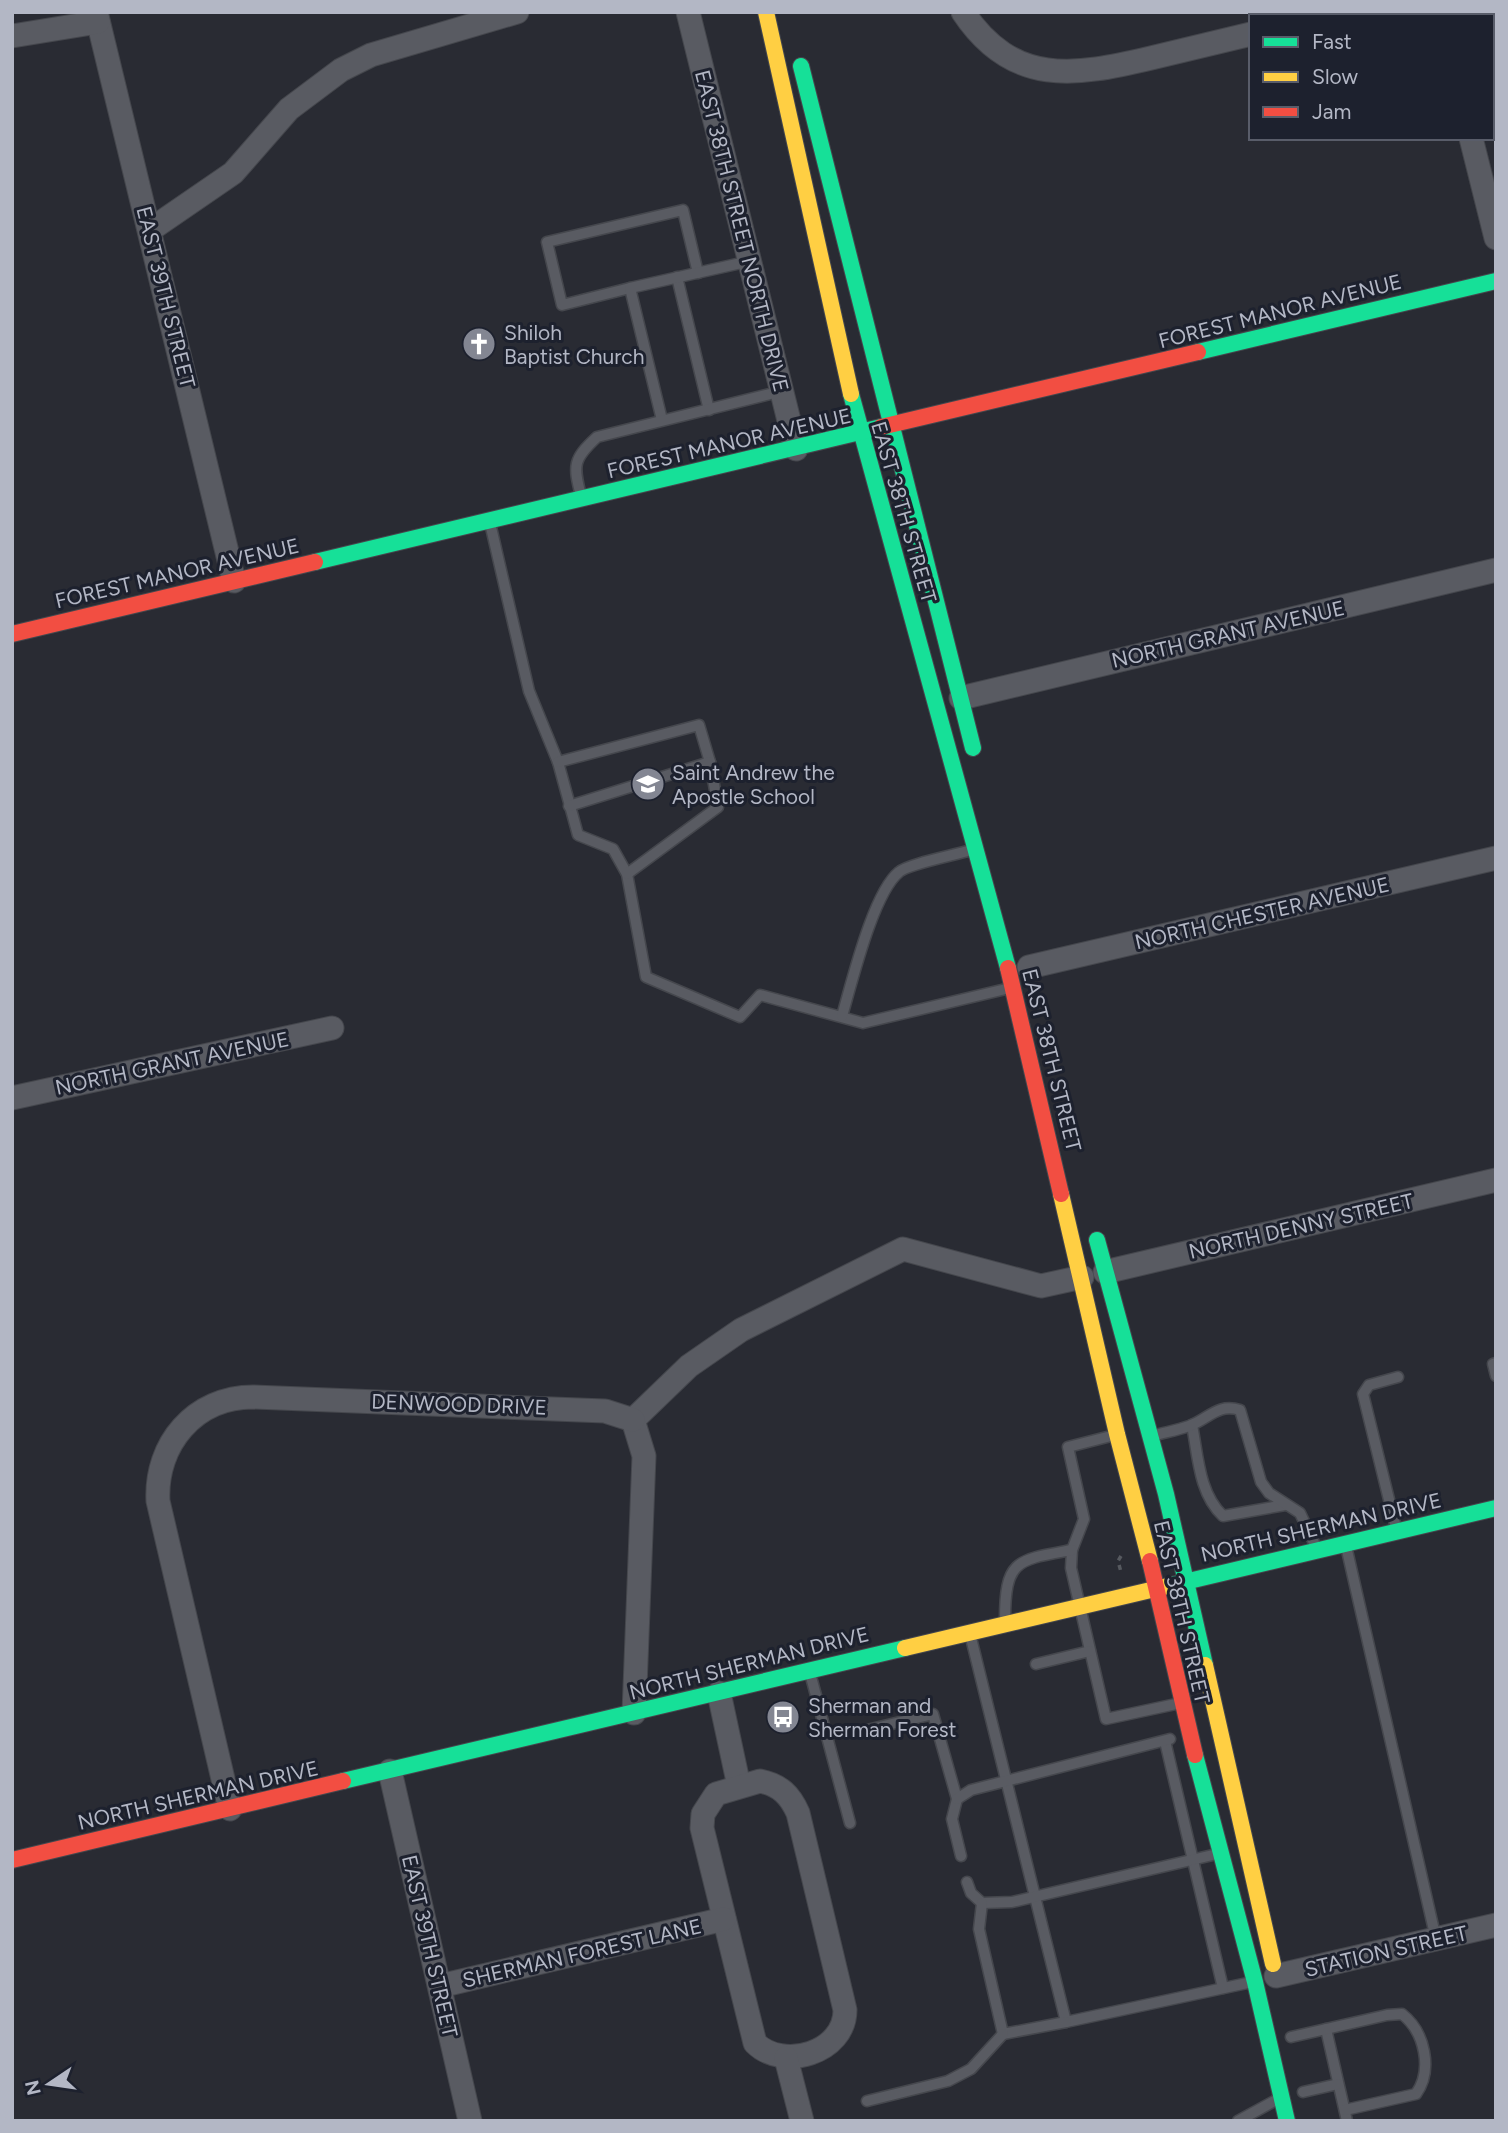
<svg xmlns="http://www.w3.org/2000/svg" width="1508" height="2133" font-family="Figtree,sans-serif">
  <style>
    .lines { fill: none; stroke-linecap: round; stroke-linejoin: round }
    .lane-casing { stroke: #45474d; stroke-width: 13 }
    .street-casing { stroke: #45474d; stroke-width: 25 }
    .fast-casing { stroke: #45474d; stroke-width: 18 }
    .slow-casing { stroke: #45474d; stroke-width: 18 }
    .jam-casing { stroke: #45474d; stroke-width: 18 }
    .path { stroke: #56595f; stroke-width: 3.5; stroke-dasharray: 5 5; stroke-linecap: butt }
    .lane { stroke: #595b62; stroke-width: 10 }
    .street { stroke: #595b62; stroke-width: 23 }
    .fast { stroke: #16e098; stroke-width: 16 }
    .slow { stroke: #ffcf43; stroke-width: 16 }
    .jam { stroke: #f24e42; stroke-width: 16 }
    .labels { text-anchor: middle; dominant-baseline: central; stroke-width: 6; stroke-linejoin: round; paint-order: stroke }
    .street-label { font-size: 21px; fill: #b3b7c5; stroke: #1d212e }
    .poi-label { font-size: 21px; fill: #b3b7c5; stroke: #1d212e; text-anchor: start }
  </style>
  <rect width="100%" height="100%" fill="#292b33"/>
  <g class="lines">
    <defs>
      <g id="lane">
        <path d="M677,277L709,410"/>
        <path d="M630,288L562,305L547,242L683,210L698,273"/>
        <path d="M662,420L630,288L750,261"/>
        <path d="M581,496C573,465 573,459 597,437L782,391"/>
        <path d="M490,523L529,691L558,762L578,835L613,849L627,874L646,977L740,1017L760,995L863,1023L1010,988"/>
        <path d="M558,762L699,725L710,762"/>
        <path d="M569,806L710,762L718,807L627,874"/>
        <path d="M842,1016C852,982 873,893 899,872C908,864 956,855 971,850"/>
        <path d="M1496,1363L1493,1364L1496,1376"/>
        <path d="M1192,1425C1198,1456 1199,1494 1223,1516L1285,1505"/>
        <path d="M1156,1435C1167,1432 1178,1430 1189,1426C1209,1419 1217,1403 1240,1410L1261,1482L1269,1493L1300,1513L1316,1547"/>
        <path d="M1111,1436L1068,1447L1084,1519L1072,1550L1071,1568L1106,1719L1176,1704"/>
        <path d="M1396,1528L1363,1394L1369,1385L1398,1377"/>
        <path d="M1346,1546L1436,1939"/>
        <path d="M1005,1620C1005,1559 1017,1560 1072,1550"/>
        <path d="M970,1634L1066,2022L1252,1982"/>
        <path d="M1036,1664L1090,1651"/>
        <path d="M810,1673L850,1823"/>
        <path d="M867,1730L933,1714L957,1799L952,1819L961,1856"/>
        <path d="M1165,1741L1223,1988"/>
        <path d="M957,1799L971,1790L1170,1739"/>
        <path d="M967,1882L971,1893L982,1903L1012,1902L1217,1854"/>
        <path d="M982,1903L979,1929L1003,2034L1066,2022"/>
        <path d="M1326,2029L1347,2121"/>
        <path d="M1291,2037L1387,2015L1402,2014C1425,2032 1433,2070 1416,2094L1345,2110"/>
        <path d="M1303,2092L1338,2084"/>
        <path d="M867,2101L948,2081L971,2069L1003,2034"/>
        <path d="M1238,2121L1278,2099"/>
      </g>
      <g id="street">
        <path d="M96,12L234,581"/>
        <path d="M688,12L796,449"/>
        <path d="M963,12C1013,87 1075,76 1151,58C1184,50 1217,42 1251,34"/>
        <path d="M1439,12L1440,16"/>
        <path d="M1325,16L1340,12"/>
        <path d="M12,36L98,22"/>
        <path d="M1471,138L1496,238"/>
        <path d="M150,230L233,173L289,109L341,70L371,55L517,12"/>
        <path d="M961,698L1496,570"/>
        <path d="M1029,967L1496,858"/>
        <path d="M12,1098L332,1028"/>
        <path d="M1105,1272L1496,1180"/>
        <path d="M633,1420L689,1366L741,1330L903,1249L1041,1286L1082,1277"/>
        <path d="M633,1420L644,1456L634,1713"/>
        <path d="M719,1693L739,1786"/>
        <path d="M390,1771L470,2121"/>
        <path d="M760,1781C780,1785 790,1795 798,1813L845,2010C845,2053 783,2071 755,2043L702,1828L703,1814L716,1794Z"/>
        <path d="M230,1809L158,1501C155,1444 195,1397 253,1397L605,1411L633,1420"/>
        <path d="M1276,1976L1496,1925"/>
        <path d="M440,1986L724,1919"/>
        <path d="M786,2058L802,2121"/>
      </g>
      <g id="fast">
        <path d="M801,66L973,748"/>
        <path d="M1198,352L1496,281"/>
        <path d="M851,394L1008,968"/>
        <path d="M315,562L881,427"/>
        <path d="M1097,1240L1166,1494L1205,1665"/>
        <path d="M1172,1585L1496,1508"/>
        <path d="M1195,1755L1255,1982L1287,2121"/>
        <path d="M343,1781L905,1648"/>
      </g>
      <g id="slow">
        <path d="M766,12L851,394"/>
        <path d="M1061,1194L1117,1434L1150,1561"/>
        <path d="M905,1648L1172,1585"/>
        <path d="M1205,1665L1273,1964"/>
      </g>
      <g id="jam">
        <path d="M881,427L1198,352"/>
        <path d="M12,634L315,562"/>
        <path d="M1008,968L1061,1194"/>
        <path d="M1150,1561L1195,1755"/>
        <path d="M12,1860L343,1781"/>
      </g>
    </defs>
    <!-- lane casing -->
    <use href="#lane" class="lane-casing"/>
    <!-- street casing -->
    <use href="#street" class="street-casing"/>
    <!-- fast casing -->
    <use href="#fast" class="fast-casing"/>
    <!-- slow casing -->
    <use href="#slow" class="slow-casing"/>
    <!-- jam casing -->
    <use href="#jam" class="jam-casing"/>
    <!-- path -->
    <path class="path" d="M1121,1556L1118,1561L1121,1572"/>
    <!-- lane -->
    <use href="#lane" class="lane"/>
    <!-- street -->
    <use href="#street" class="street"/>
    <!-- fast -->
    <use href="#fast" class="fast"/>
    <!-- slow -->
    <use href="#slow" class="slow"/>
    <!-- jam -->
    <use href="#jam" class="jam"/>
  </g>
  <!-- icons -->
  <defs>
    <symbol id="church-disc" viewBox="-11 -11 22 22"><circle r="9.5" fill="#838692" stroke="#1d212e"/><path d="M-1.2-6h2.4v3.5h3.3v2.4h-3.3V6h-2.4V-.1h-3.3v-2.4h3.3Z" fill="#fff"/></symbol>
    <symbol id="school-disc" viewBox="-11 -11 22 22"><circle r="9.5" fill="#838692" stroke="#1d212e"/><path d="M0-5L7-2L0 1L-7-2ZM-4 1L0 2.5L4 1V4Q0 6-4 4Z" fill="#fff"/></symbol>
    <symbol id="bus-disc" viewBox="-11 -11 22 22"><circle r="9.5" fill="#838692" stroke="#1d212e"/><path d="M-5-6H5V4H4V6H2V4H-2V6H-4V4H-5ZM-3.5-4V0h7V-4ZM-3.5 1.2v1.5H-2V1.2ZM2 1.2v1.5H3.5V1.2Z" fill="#fff"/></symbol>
  </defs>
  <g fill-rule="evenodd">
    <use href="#church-disc" x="460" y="325" width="38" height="38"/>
    <use href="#school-disc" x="629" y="765" width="38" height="38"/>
    <use href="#bus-disc" x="764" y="1698" width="38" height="38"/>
  </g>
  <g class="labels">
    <!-- street labels -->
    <g class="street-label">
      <text transform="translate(742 231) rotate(76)">EAST 38TH STREET NORTH DRIVE</text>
      <text transform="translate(166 297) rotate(76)">EAST 39TH STREET</text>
      <text transform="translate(1280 311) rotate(-14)">FOREST MANOR AVENUE</text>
      <text transform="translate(729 443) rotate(-13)">FOREST MANOR AVENUE</text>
      <text transform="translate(904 512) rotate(74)">EAST 38TH STREET</text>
      <text transform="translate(177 573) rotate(-13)">FOREST MANOR AVENUE</text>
      <text transform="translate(1228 634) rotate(-13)">NORTH GRANT AVENUE</text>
      <text transform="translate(1262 913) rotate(-13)">NORTH CHESTER AVENUE</text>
      <text transform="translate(1052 1060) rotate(76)">EAST 38TH STREET</text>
      <text transform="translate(172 1063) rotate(-12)">NORTH GRANT AVENUE</text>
      <text transform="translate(1301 1226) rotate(-13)">NORTH DENNY STREET</text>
      <text transform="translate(459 1404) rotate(2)">DENWOOD DRIVE</text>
      <text transform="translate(1321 1527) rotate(-13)">NORTH SHERMAN DRIVE</text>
      <text transform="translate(1182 1612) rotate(77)">EAST 38TH STREET</text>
      <text transform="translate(749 1663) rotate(-14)">NORTH SHERMAN DRIVE</text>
      <text transform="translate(198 1795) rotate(-13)">NORTH SHERMAN DRIVE</text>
      <text transform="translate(430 1946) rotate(77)">EAST 39TH STREET</text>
      <text transform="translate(1386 1951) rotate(-13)">STATION STREET</text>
      <text transform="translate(582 1953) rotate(-13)">SHERMAN FOREST LANE</text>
    </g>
    <!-- poi labels -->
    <g class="poi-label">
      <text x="504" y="332">Shiloh<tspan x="504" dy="24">Baptist Church</tspan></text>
      <text x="672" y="772">Saint Andrew the<tspan x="672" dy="24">Apostle School</tspan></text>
      <text x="808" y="1705">Sherman and<tspan x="808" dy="24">Sherman Forest</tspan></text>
    </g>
  </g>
  <!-- border -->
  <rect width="1508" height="2133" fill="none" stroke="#b3b7c5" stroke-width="28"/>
  <!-- legend -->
  <rect x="1249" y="14" width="245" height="126" fill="#1d212e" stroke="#595d6a" stroke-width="2"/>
  <rect x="1263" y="37" width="35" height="10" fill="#16e098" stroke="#595d6a" stroke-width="2"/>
  <text x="1312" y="49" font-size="21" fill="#b3b7c5">Fast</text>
  <rect x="1263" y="72" width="35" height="10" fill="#ffcf43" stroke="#595d6a" stroke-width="2"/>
  <text x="1312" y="84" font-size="21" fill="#b3b7c5">Slow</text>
  <rect x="1263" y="107" width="35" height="10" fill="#f24e42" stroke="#595d6a" stroke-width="2"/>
  <text x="1312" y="119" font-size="21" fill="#b3b7c5">Jam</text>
  <!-- north arrow -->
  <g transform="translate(49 2084) rotate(257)" stroke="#1d212e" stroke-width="5" paint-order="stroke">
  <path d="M0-5L12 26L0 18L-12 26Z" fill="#b3b7c5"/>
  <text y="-10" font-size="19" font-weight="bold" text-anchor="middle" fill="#b3b7c5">N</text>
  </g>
</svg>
